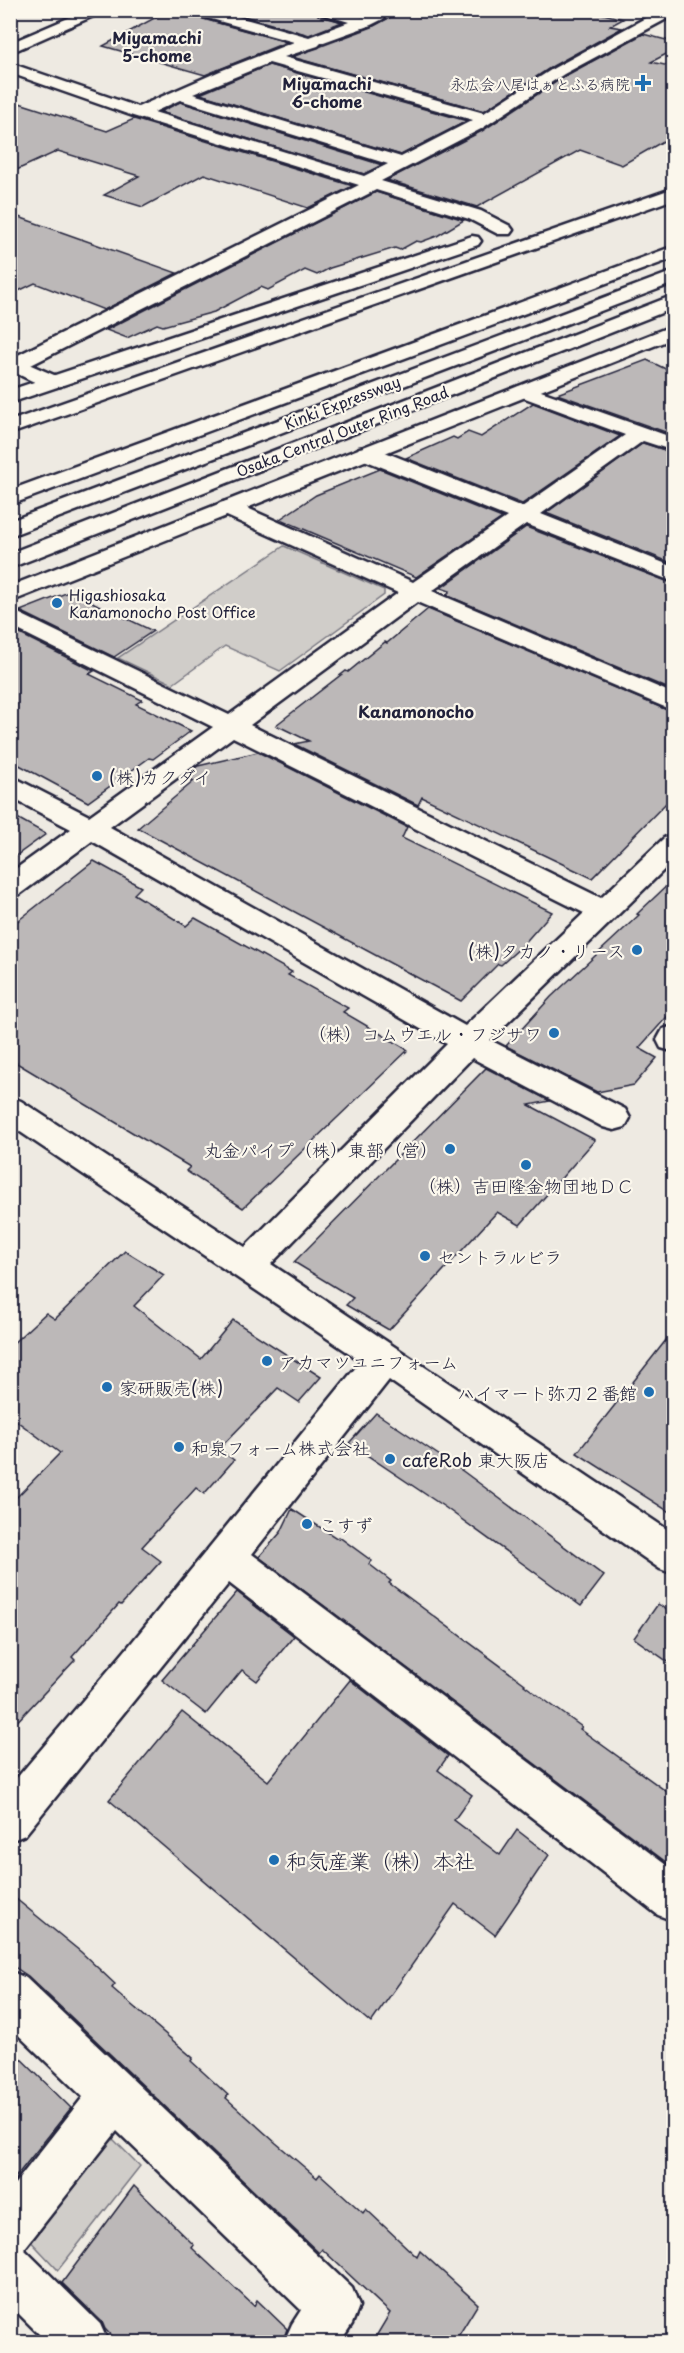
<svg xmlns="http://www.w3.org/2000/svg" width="684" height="2353" font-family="'Playpen Sans','Klee One',sans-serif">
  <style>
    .green { fill: #d0cdc9; stroke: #797882; stroke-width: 1.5 }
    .building { fill: #bcb8b8; stroke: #22223b; stroke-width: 1.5 }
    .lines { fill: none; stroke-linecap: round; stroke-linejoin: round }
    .minor-casing { stroke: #22223b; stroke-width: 5 }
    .major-casing { stroke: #22223b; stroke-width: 5 }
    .highway-casing { stroke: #22223b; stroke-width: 5 }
    .minor { fill: #fbf7ec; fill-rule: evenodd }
    .major { fill: #fbf7ec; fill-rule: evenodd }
    .highway { fill: #fbf7ec; fill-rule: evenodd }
    .poi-dot { fill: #1f6fb2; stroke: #fbf7ec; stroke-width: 2 }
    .labels { text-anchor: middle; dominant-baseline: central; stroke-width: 4.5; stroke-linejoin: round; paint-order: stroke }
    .far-poi-label { font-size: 15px; fill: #22223b; stroke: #fbf7ec; text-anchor: end }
    .far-street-label { font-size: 15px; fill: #22223b; stroke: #fbf7ec }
    .far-neighbourhood-label { font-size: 16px; font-weight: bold; fill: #22223b; stroke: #fbf7ec }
    .poi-label { font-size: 18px; fill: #22223b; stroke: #fbf7ec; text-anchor: start }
    .near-poi-label { font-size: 21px; fill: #22223b; stroke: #fbf7ec; text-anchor: start }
  </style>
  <rect width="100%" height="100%" fill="#eeeae2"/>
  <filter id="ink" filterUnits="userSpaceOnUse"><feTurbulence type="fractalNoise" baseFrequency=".0167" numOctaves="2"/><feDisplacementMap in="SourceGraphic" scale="12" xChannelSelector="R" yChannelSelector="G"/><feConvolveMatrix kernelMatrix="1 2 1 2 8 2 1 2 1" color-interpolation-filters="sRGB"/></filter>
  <g filter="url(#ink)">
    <!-- green -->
    <g class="green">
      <path d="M284,546L384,590V595L280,671L225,646L173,684L118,658Z"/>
      <path d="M104,2130L140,2166L58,2270L22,2232Z"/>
    </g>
    <!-- building -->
    <g class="building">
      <path d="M169,10H186L189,15L287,42L205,75L103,46Z"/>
      <path d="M223,10H315L318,15L342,22L309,35Z"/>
      <path d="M403,10H588L623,19L610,26L622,28L553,66L484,111L292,57L372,27Z"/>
      <path d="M643,34L674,42V50L651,62L674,67V135L622,165L580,150L477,207L387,180L482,131L565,76Z"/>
      <path d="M269,65L467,121L401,155L200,94Z"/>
      <path d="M10,100L107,131L134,119L353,186L308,208L204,174L143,207L104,195L139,176L58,151L10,173Z"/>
      <path d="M180,102L382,165L364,174L160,112Z"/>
      <path d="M376,192L464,220L437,236L421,242L416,241L400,250L395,248L330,268L317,275L305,270L268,290L261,287L214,312L163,326L157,324L127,338L106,330Z"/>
      <path d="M10,214L50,228L177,273L104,310L35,283L10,295Z"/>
      <path d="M647,360L674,373V435L557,394Z"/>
      <path d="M533,403L620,436L522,504L406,458L453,437L457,439L468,432L481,437Z"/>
      <path d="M643,443L674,453V564L546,513Z"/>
      <path d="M380,469L502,518L416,577L280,519L316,495Z"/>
      <path d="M526,527L674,584V691L446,595L450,591L441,588Z"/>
      <path d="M71,591L98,605L153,631L114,657L20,611Z"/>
      <path d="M428,609L674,713V795L592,878L422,797L418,805L294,744L309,741L276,725L346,671L348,672L385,642L387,643Z"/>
      <path d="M10,629L94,671L89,674L142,700L136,704L191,731L153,759L149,758L88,802L10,760Z"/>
      <path d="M258,752L407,827L402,838L552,912L522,946L501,965L498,964L461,1001L138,828L194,781L184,776L198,766Z"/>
      <path d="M10,814L46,834L10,860Z"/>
      <path d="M94,861L141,887L134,894L186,926L195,918L292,972L288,975L348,1008L343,1012L408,1050L243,1208L186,1171L190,1167L10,1059V927Z"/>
      <path d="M674,879V1009L639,1048L657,1058L634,1085L597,1092L506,1046L551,997L639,915L637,914Z"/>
      <path d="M486,1068L550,1101L529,1105L595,1140L520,1225L497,1212L389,1330L346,1305L353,1298L294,1262Z"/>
      <path d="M125,1251L164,1275L134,1306L201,1359L233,1320L321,1377L299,1402L278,1388L219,1449L234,1460L204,1494L196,1488L142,1547L161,1561L121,1605L119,1604L72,1657L75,1660L10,1729V1504L60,1453L10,1416V1346L46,1313L55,1319Z"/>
      <path d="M674,1330V1515L577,1453Z"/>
      <path d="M376,1413L464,1472L604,1576L581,1606L446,1508L349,1443Z"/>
      <path d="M292,1509L338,1539L339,1537L372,1561L369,1564L391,1581L389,1583L525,1684L524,1685L582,1727L580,1729L674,1797V1868L259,1557L281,1532Z"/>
      <path d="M237,1592L294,1636L257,1681L242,1670L206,1714L162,1680Z"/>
      <path d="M658,1604L674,1615V1666L634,1638Z"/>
      <path d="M350,1680L448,1756L438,1770L472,1795L454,1820L500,1855L517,1830L549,1855L495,1935L455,1904L371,2023L109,1800L182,1712L268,1781Z"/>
      <path d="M10,1894L81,1952L115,1984L112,1988L193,2058L191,2061L228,2095L226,2098L276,2143L317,2178L320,2174L363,2213L366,2209L417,2257L420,2251L478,2304L454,2343H372L390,2313L322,2249L319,2253L28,1976L10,1964Z"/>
      <path d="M10,2048L71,2108L10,2184Z"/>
      <path d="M134,2186L194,2245L192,2248L254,2306L257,2300L287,2329L282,2343H118L105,2329L102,2322L62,2283Z"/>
    </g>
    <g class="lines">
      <defs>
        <g id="minor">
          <path d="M87,10H107L10,53V43Z"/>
          <path d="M188,10H213L309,37L349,22L319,13L317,10H342L363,17L379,10H401L371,25L321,43L318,46L284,57L484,113L554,68L660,10H674V15L564,74L481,129L381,181L481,211L510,226L513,230L510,234H498L469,219L376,190L31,365L61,378L64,382L61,386C45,390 25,377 10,370V359L359,185L133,116L10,73V63L138,107L220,71L294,42L190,13ZM269,63L473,120L401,157L193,94ZM180,100L388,164L364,176L154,112Z"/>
          <path d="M524,385L674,438V451L643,441L541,514L674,567V582L526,524L432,591L674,694V711L417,602L250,725L601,898L664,838L674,835V860L490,1040L625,1109L630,1118L625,1127L614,1130L603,1127L472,1058L271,1264L674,1534V1574L660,1569L389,1380L252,1554L674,1871V1921L658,1915L229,1583L25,1835L10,1841V1786L124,1652L361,1361L10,1125V1097L21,1101L245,1247L447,1044L92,841L20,894L10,896V873L71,829L10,797V778L19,780L89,816L213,727L10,626V609L229,715L398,593L220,513L217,508L220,503L228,501L236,503L413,582L507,517L359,458L356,453L359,448L367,447L375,448L522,507L625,435L517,395L514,391L517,387ZM233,737L584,913L465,1026L110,827Z"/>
          <path d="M674,1026V1051H672L661,1048L657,1040L663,1029Z"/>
          <path d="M10,1971L26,1978L352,2288L359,2306L352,2324L340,2342H284L292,2324L301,2310L117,2131L24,2249L100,2324L108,2342H47L10,2305V2190L83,2097L10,2027Z"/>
        </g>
        <g id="major">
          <path d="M674,188V199L10,434V421Z"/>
          <path d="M472,236L478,237L481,241L478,245L10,403V390Z"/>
          <path d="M674,295V308L10,568V553Z"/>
          <path d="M674,325V338L10,602V586Z"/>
        </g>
        <g id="highway">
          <path d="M674,246V258L10,505V490Z"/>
          <path d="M674,271V283L10,536V521Z"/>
        </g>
      </defs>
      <!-- minor casing -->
      <use href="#minor" class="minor-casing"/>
      <!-- major casing -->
      <use href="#major" class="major-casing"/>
      <!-- highway casing -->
      <use href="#highway" class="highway-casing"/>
      <!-- minor -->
      <use href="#minor" class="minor"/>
      <!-- major -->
      <use href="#major" class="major"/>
      <!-- highway -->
      <use href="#highway" class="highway"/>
    </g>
  </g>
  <!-- markers -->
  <g class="poi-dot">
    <path d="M640 74h6v6h6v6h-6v6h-6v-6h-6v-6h6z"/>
    <circle cx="57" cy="603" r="6"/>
    <circle cx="97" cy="776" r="6"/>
    <circle cx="637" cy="950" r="6"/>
    <circle cx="554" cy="1033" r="6"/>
    <circle cx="450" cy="1149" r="6"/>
    <circle cx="526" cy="1165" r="6"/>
    <circle cx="425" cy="1256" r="6"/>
    <circle cx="267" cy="1361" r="6"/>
    <circle cx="107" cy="1387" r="6"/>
    <circle cx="649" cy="1392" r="6"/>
    <circle cx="179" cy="1447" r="6"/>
    <circle cx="390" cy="1459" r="6"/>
    <circle cx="307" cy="1524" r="6"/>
    <circle cx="274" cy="1860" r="6"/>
  </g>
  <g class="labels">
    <!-- far-poi labels -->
    <g class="far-poi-label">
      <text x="630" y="83">永広会八尾はぁとふる病院</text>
      <text x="69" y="594" text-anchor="start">Higashiosaka<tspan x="69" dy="17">Kanamonocho Post Office</tspan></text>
    </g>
    <!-- far-street labels -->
    <g class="far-street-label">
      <text transform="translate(342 402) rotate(-21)">Kinki Expressway</text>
      <text transform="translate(342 431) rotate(-21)">Osaka Central Outer Ring Road</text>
    </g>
    <!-- far-neighbourhood labels -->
    <g class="far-neighbourhood-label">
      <text x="157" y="37">Miyamachi<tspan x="157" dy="18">5-chome</tspan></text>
      <text x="327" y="83">Miyamachi<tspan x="327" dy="18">6-chome</tspan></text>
      <text x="416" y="711">Kanamonocho</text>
    </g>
    <!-- poi labels -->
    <g class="poi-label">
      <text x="109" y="776">(株)カクダイ</text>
      <text x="625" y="950" text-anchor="end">(株)タカノ・リース</text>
      <text x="542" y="1033" text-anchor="end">（株）コムウエル・フジサワ</text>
      <text x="438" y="1149" text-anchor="end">丸金パイプ（株）東部（営）</text>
      <text x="526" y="1185" text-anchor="middle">（株）吉田隆金物団地ＤＣ</text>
      <text x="437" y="1256">セントラルビラ</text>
      <text x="279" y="1361">アカマツユニフォーム</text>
      <text x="119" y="1387">家研販売(株)</text>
      <text x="637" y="1392" text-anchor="end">ハイマート弥刀２番館</text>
      <text x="191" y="1447">和泉フォーム株式会社</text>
      <text x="402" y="1459">cafeRob 東大阪店</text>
      <text x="319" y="1524">こすず</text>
    </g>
    <!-- near-poi labels -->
    <g class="near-poi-label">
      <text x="286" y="1860">和気産業（株）本社</text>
    </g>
  </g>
  <!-- margin -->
  <rect width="684" height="2353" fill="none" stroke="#fbf7ec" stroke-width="36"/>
  <rect x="18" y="18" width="648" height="2317" fill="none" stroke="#22223b" stroke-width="2" filter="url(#ink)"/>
</svg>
